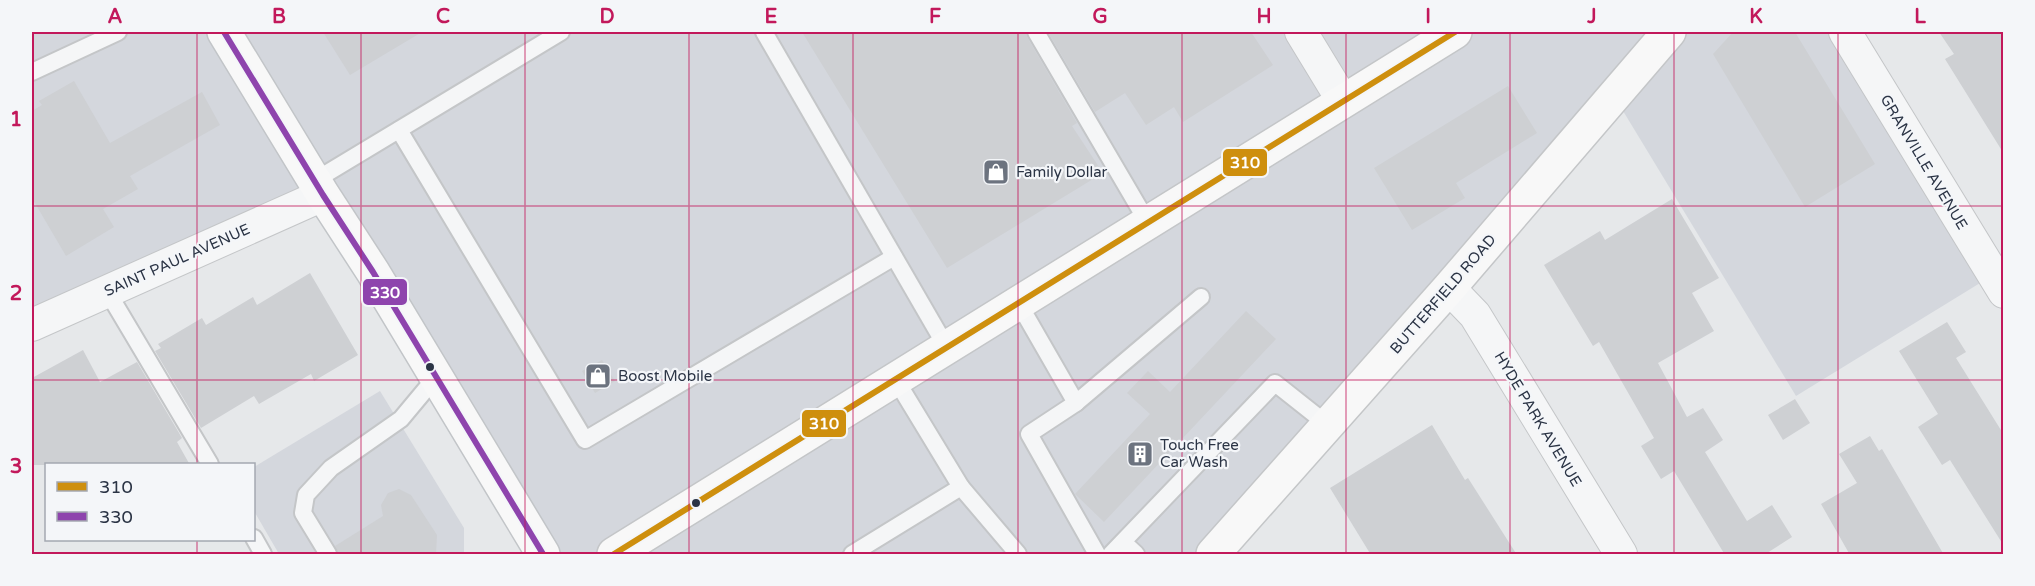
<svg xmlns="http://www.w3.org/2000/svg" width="2035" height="586" font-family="'Varela Round',sans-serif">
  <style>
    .built { fill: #d4d7dd }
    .building { fill: #ced0d3 }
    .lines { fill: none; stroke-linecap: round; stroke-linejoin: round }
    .lane-casing { stroke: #c4c6c8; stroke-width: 20 }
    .street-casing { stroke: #c4c6c8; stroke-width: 34 }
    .secondary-casing { stroke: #c4c6c8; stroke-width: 36 }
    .primary-casing { stroke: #c2c5c8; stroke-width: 36 }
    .lane { stroke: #f5f6f7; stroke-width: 16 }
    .street { stroke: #f5f6f7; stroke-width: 32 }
    .secondary { stroke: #f8f8f8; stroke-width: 33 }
    .primary { stroke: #f8f8f8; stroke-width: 33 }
    .bus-1-casing { stroke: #f4f6f9; stroke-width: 10 }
    .bus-2-casing { stroke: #f4f6f9; stroke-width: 10 }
    .bus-1 { stroke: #ce8f0e; stroke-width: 6 }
    .bus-2 { stroke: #8e44ad; stroke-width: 6 }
    .grid { fill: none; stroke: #c2185b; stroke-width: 1.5; stroke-opacity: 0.55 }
    .bus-dot { fill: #2b3445; stroke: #f4f6f9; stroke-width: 2 }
    .labels { text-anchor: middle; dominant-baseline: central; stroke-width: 4.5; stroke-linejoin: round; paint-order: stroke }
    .street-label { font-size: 15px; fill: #2b3445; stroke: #f4f6f9 }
    .poi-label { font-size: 15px; fill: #2b3445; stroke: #f4f6f9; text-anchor: start }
    .line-badge { stroke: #f4f6f9; stroke-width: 2 }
    .badge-label { font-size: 16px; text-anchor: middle; font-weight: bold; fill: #fff }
    .neatline { fill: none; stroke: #c2185b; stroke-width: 2 }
    .grid-label { font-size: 20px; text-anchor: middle; font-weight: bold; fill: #c2185b }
  </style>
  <rect width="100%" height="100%" fill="#e6e8ea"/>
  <!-- built -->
  <g class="built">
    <path d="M32,32H219L314,185L32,308Z"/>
    <path d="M232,32H1446L606,554H549Z"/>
    <path d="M1467,32H1660L1201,554H628Z"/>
    <path d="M1676,32H1854L1998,272L1796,396L1617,101Z"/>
    <path d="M380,391L464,528V554H279L254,511V467Z"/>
  </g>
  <!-- building -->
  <g class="building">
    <path d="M323,32H422L350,75Z"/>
    <path d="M802,32H1026L1027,37L1077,123L1072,126L1103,173L947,268Z"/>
    <path d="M1048,32H1251L1273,65L1183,122L1174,107L1146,125L1125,93L1095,112Z"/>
    <path d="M1733,32H1795L1875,164L1805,207L1713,54Z"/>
    <path d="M1939,32H2004V154L1945,59L1954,54Z"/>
    <path d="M74,81L110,143L202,92L220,125L130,176L138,189L103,209L114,227L66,256L32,198V111L42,105L39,101Z"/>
    <path d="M1508,86L1537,133L1456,183L1465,198L1412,230L1374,168Z"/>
    <path d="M1672,199L1719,278L1692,293L1714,331L1658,363L1687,417L1703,408L1723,440L1705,452L1747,521L1772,505L1792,537L1764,555H1725L1674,471L1661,479L1641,446L1654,438L1599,342L1593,346L1544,265L1600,231L1605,240Z"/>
    <path d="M310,273L358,355L314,381L311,374L259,404L254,396L201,428L155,351L161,348L158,344L202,318L206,325L253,297L257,305Z"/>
    <path d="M1246,311L1276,339L1104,522L1075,494L1150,414L1127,393L1148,371L1170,392Z"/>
    <path d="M1947,322L1966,352L1956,358L2004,435V546L1950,460L1942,465L1918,427L1938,414L1899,351Z"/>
    <path d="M83,350L100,382L137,362L182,438L177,442L190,465H32V378Z"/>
    <path d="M602,360L615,381L595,393L582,371Z"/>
    <path d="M1795,399L1810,423L1783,440L1768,415Z"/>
    <path d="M1432,425L1465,480L1468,478L1517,555H1371L1330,488Z"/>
    <path d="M1870,436L1879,451L1882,449L1944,555H1850L1821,504L1857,483L1839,454Z"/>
    <path d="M399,489L411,495L437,535L436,555H338L335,546L383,516L381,505L388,493Z"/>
  </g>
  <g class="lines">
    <defs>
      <g id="lane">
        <path d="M764,32L947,348"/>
        <path d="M1036,32L1148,223"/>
        <path d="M32,72L118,32"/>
        <path d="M399,130L585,440L894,257"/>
        <path d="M314,181L561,32"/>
        <path d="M107,291L210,464"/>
        <path d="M1019,304L1076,403L1029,434L1097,554"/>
        <path d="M1076,403L1201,297"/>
        <path d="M961,487L1018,554"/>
        <path d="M254,538L263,554"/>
        <path d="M1123,542L1136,554"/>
        <path d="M328,554L303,513L306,495L331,468L401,419L436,377"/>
        <path d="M852,554L961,487L896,380"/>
        <path d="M1111,554L1275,383L1328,425"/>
      </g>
      <g id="street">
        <path d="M1301,32L1343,101"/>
        <path d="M1845,32L2004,292"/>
        <path d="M1449,288L1475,315L1621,554"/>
        <path d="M32,325L323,195"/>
      </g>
      <g id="secondary">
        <path d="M614,554L1455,32"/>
        <path d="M1213,554L1449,288L1669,32"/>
      </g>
      <path id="primary" d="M224,32L323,195L373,272L543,554"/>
    </defs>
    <!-- lane casing -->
    <use href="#lane" class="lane-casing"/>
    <!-- street casing -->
    <use href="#street" class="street-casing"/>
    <!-- secondary casing -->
    <use href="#secondary" class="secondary-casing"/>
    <!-- primary casing -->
    <use href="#primary" class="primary-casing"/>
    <!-- lane -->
    <use href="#lane" class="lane"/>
    <!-- street -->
    <use href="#street" class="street"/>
    <!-- secondary -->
    <use href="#secondary" class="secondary"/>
    <!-- primary -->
    <use href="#primary" class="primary"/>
    <defs>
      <path id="bus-1" d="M614,554L1455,32"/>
      <path id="bus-2" d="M224,32L323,195L373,272L543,554"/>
    </defs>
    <!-- bus-1 casing -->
    <use href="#bus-1" class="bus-1-casing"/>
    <!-- bus-2 casing -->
    <use href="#bus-2" class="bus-2-casing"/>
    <!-- bus-1 -->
    <use href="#bus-1" class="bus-1"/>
    <!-- bus-2 -->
    <use href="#bus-2" class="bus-2"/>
  </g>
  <!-- grid -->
  <path class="grid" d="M197,32V464M361,32V554M525,32V554M689,32V554M853,32V554M1018,32V554M1182,32V554M1346,32V554M1510,32V554M1674,32V554M1838,32V554M32,206H2004M32,380H2004M197,540V554"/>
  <!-- icons -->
  <defs>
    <symbol id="shop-square" viewBox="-11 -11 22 22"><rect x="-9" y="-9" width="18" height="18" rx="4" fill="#6c737f" stroke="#f4f6f9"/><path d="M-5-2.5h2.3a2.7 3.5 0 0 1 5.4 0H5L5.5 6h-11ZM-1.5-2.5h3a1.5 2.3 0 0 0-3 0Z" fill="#fff"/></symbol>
    <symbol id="building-square" viewBox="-11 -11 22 22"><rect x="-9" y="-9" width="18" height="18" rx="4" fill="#6c737f" stroke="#f4f6f9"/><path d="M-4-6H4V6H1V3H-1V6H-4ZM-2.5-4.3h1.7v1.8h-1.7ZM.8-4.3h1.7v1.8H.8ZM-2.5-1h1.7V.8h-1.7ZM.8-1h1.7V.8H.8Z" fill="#fff"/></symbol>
  </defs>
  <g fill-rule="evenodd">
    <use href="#shop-square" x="981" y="157" width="30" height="30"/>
    <use href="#shop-square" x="583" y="361" width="30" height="30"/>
    <use href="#building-square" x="1125" y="439" width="30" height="30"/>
  </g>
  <!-- markers -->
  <g class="bus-dot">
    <circle cx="430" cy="367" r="5"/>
    <circle cx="696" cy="503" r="5"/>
  </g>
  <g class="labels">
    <!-- street labels -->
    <g class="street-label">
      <text transform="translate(1924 162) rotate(59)">GRANVILLE AVENUE</text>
      <text transform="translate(177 260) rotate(-24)">SAINT PAUL AVENUE</text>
      <text transform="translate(1443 294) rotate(-49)">BUTTERFIELD ROAD</text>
      <text transform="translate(1538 419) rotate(59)">HYDE PARK AVENUE</text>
    </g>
    <!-- poi labels -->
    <g class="poi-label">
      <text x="1016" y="172">Family Dollar</text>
      <text x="618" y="376">Boost Mobile</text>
      <text x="1160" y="445">Touch Free<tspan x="1160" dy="17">Car Wash</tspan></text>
    </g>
  </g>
  <g class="line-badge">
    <rect x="1222" y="148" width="46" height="29" rx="6" fill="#ce8f0e"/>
    <rect x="362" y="278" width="46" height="28" rx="6" fill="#8e44ad"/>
    <rect x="801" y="409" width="46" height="29" rx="6" fill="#ce8f0e"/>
  </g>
  <g class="badge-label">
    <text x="1245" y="168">310</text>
    <text x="385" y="298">330</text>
    <text x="824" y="429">310</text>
  </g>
  <!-- border -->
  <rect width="2035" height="586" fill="none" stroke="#f4f6f9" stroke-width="66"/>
  <!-- legend -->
  <rect x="45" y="463" width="210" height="78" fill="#f4f6f9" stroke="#a4a8b1" stroke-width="1.5"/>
  <rect x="57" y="482" width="30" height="9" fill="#ce8f0e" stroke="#a4a8b1" stroke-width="1.5"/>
  <text x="99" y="493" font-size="18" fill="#2b3445">310</text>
  <rect x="57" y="512" width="30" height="9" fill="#8e44ad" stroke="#a4a8b1" stroke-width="1.5"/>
  <text x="99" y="523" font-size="18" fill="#2b3445">330</text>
  <rect x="33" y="33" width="1969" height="520" class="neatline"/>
  <g class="grid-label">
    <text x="115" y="23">A</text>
    <text x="279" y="23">B</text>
    <text x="443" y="23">C</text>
    <text x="607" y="23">D</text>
    <text x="771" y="23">E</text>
    <text x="935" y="23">F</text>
    <text x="1100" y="23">G</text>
    <text x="1264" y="23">H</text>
    <text x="1428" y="23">I</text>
    <text x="1592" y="23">J</text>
    <text x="1756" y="23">K</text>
    <text x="1920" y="23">L</text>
    <text x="16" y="126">1</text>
    <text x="16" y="300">2</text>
    <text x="16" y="473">3</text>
  </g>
</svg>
